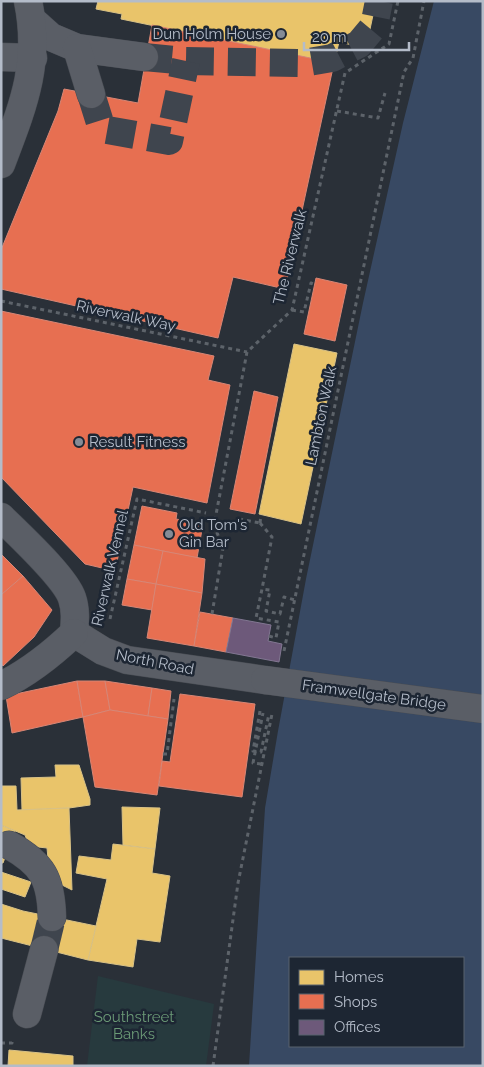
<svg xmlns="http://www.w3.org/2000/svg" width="484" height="1067" font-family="Raleway,sans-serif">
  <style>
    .green { fill: #273a3e }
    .water { fill: #384963; fill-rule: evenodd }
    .homes { fill: #e9c46a; stroke: #d9c286 }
    .shops { fill: #e76f51; stroke: #d88675 }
    .offices { fill: #6d597a; stroke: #827792 }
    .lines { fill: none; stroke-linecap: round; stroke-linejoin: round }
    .minor-tunnel { stroke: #3f454e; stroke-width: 28; stroke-dasharray: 28 14; stroke-linecap: butt }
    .minor-casing { stroke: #484c53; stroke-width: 29 }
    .path { stroke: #5d636a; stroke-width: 3; stroke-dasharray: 4 4; stroke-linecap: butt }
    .minor { stroke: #5a5e66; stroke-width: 28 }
    .minor-bridge-casing { stroke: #484c53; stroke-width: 29; stroke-linecap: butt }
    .minor-bridge { stroke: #5a5e66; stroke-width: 28 }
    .poi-dot { fill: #848b96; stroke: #1d2633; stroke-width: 2 }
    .labels { text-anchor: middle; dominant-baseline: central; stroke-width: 5; stroke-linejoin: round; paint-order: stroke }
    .poi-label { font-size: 15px; fill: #b4bcc9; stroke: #1d2633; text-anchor: start }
    .street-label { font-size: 15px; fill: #b4bcc9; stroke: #1d2633 }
    .park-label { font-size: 15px; fill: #6b9a76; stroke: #1d2633 }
  </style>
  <rect width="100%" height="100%" fill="#2a3038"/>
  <!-- green -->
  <path class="green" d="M98,976L214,1004L206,1066H87Z"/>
  <!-- water -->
  <path class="water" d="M434,1H483V1066H249L265,808L278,731L306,579L363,303L403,123ZM290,958H463V1046H290Z"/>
  <!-- homes -->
  <g class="homes">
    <path d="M98,1H376L366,48L339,42L334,63L121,19L122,14L96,9Z"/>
    <path d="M294,344L337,353L301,524L259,514Z"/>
    <path d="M55,765H79L90,799V805L69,808L22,810L21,778L56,777Z"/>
    <path d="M1,786H16L17,810L69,808L72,890L50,879L47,848L29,846L25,835L1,825Z"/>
    <path d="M122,807L160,808L155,849L123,845Z"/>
    <path d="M1,825L15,831L3,863H1Z"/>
    <path d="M113,844L155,849L152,873L170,876L160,942L137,939L133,967L88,960L107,879L76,873L79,856L111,860Z"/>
    <path d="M1,872L31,882L25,897L1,889Z"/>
    <path d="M1,904L23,911L96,926L88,960L1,938Z"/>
    <path d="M9,1050L73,1056V1066H8Z"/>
  </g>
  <!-- shops -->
  <g class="shops">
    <path d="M152,25L334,63L285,289L233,277L218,338L1,289V250L58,111L64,89L138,103Z"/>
    <path d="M316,278L347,285L335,341L304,334Z"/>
    <path d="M1,311L214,356L208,380L230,385L207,503L133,487L115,571L85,564L1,477Z"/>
    <path d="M254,391L278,397L255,514L230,509Z"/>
    <path d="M142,506L177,513L176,519L203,524L197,558L134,545Z"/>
    <path d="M134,545L163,551L156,584L127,579Z"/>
    <path d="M163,551L205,559L202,593L156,584Z"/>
    <path d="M1,554L23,576L1,595Z"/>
    <path d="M23,576L52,610L34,637L3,666L1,663V595Z"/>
    <path d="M127,579L156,584L152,610L122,605Z"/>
    <path d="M156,584L202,593L194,646L147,638Z"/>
    <path d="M200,612L233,618L226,652L194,646Z"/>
    <path d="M77,681L83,717L12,733L6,696Z"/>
    <path d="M77,681H105L110,710L83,717Z"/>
    <path d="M105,681L152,688L148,716L110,710Z"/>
    <path d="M152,688L171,691L168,719L148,716Z"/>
    <path d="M180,694L255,704L242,797L159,786L162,761L170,762Z"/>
    <path d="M110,710L168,719L157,795L95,787L83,717Z"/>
  </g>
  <!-- offices -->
  <path class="offices" d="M233,618L271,625L268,641L282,644L279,662L226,652Z"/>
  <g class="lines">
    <!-- minor-tunnel -->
    <g class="minor-tunnel">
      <path d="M144,57L186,61L303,63L332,58L359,44L374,26L379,1"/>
      <path d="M91,94L102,129L169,141L186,61"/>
      <path d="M44,950L52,917"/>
    </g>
    <defs>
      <g id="minor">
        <path d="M32,20L51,37L77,48L144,57"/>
        <path d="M77,48L91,94"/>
        <path d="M1,57L33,58"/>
        <path d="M1,164C23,106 41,64 28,1"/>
        <path d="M1,517C19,535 65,577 72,598C76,610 75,621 74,633"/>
        <path d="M74,633L103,651L127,660L265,680"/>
        <path d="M1,686C28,673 53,653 74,633"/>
        <path d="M9,845C43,864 51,879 52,917"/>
        <path d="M27,1014L44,950"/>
      </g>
    </defs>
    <!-- minor casing -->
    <use href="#minor" class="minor-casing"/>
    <!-- path -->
    <g class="path">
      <path d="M337,111L378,118L385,93"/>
      <path d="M1,301L247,352"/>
      <path d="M292,310L304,312L311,283L314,284"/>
      <path d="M239,519L260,523"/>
      <path d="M260,523L272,537L262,589"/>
      <path d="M260,523L261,515"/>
      <path d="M212,614L223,548L214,525L247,352L292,310L345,73L389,44L398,1"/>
      <path d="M110,619L137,499L206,513"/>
      <path d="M269,636L276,638L279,622L256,618L262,589L270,590L266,611L280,614L284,597L295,600"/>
      <path d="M284,651L404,72L413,58L424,1"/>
      <path d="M260,711L253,751L261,752L269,714"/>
      <path d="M163,754H167L174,699"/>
      <path d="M261,764L253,763L263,713"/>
      <path d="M1,1043H12V1042"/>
      <path d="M213,1066L238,883L272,714"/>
    </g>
    <!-- minor -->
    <use href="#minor" class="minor"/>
    <defs>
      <path id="minor-bridge" d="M265,680L483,709"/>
    </defs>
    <!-- minor-bridge casing -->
    <use href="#minor-bridge" class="minor-bridge-casing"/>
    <!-- minor-bridge -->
    <use href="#minor-bridge" class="minor-bridge"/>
  </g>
  <!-- markers -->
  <g class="poi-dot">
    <circle cx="281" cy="34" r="5"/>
    <circle cx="79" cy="442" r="5"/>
    <circle cx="169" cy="534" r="5"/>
  </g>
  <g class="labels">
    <!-- poi labels -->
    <g class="poi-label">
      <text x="271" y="34" text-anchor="end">Dun Holm House</text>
      <text x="89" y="442">Result Fitness</text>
      <text x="179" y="525">Old Tom's<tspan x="179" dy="17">Gin Bar</tspan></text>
    </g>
    <!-- street labels -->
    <g class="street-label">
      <text transform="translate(290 257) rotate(-76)">The Riverwalk</text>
      <text transform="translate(126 316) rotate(12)">Riverwalk Way</text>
      <text transform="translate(321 416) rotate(-78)">Lambton Walk</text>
      <text transform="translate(110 568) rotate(-77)">Riverwalk Vennel</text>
      <text transform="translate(155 662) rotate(11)">North Road</text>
      <text transform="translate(374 695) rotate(8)">Framwellgate Bridge</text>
    </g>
    <!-- park labels -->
    <g class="park-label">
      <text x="134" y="1017">Southstreet<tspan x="134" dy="17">Banks</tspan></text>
    </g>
  </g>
  <!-- border -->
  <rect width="484" height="1067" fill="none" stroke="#b4bcc9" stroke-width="5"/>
  <!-- legend -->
  <rect x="289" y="957" width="175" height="90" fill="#1d2633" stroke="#59626f"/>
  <rect x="299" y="970" width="25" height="15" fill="#e9c46a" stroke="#59626f"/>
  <text x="334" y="982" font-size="15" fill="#b4bcc9">Homes</text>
  <rect x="299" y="994" width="25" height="15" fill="#e76f51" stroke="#59626f"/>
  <text x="334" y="1007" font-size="15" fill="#b4bcc9">Shops</text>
  <rect x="299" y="1020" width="25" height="15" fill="#6d597a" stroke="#59626f"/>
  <text x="334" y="1032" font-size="15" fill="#b4bcc9">Offices</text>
  <!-- scale -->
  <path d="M304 42v8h105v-8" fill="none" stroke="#b4bcc9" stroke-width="2.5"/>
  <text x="312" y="42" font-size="15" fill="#b4bcc9" stroke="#1d2633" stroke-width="4" paint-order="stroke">20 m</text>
</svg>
